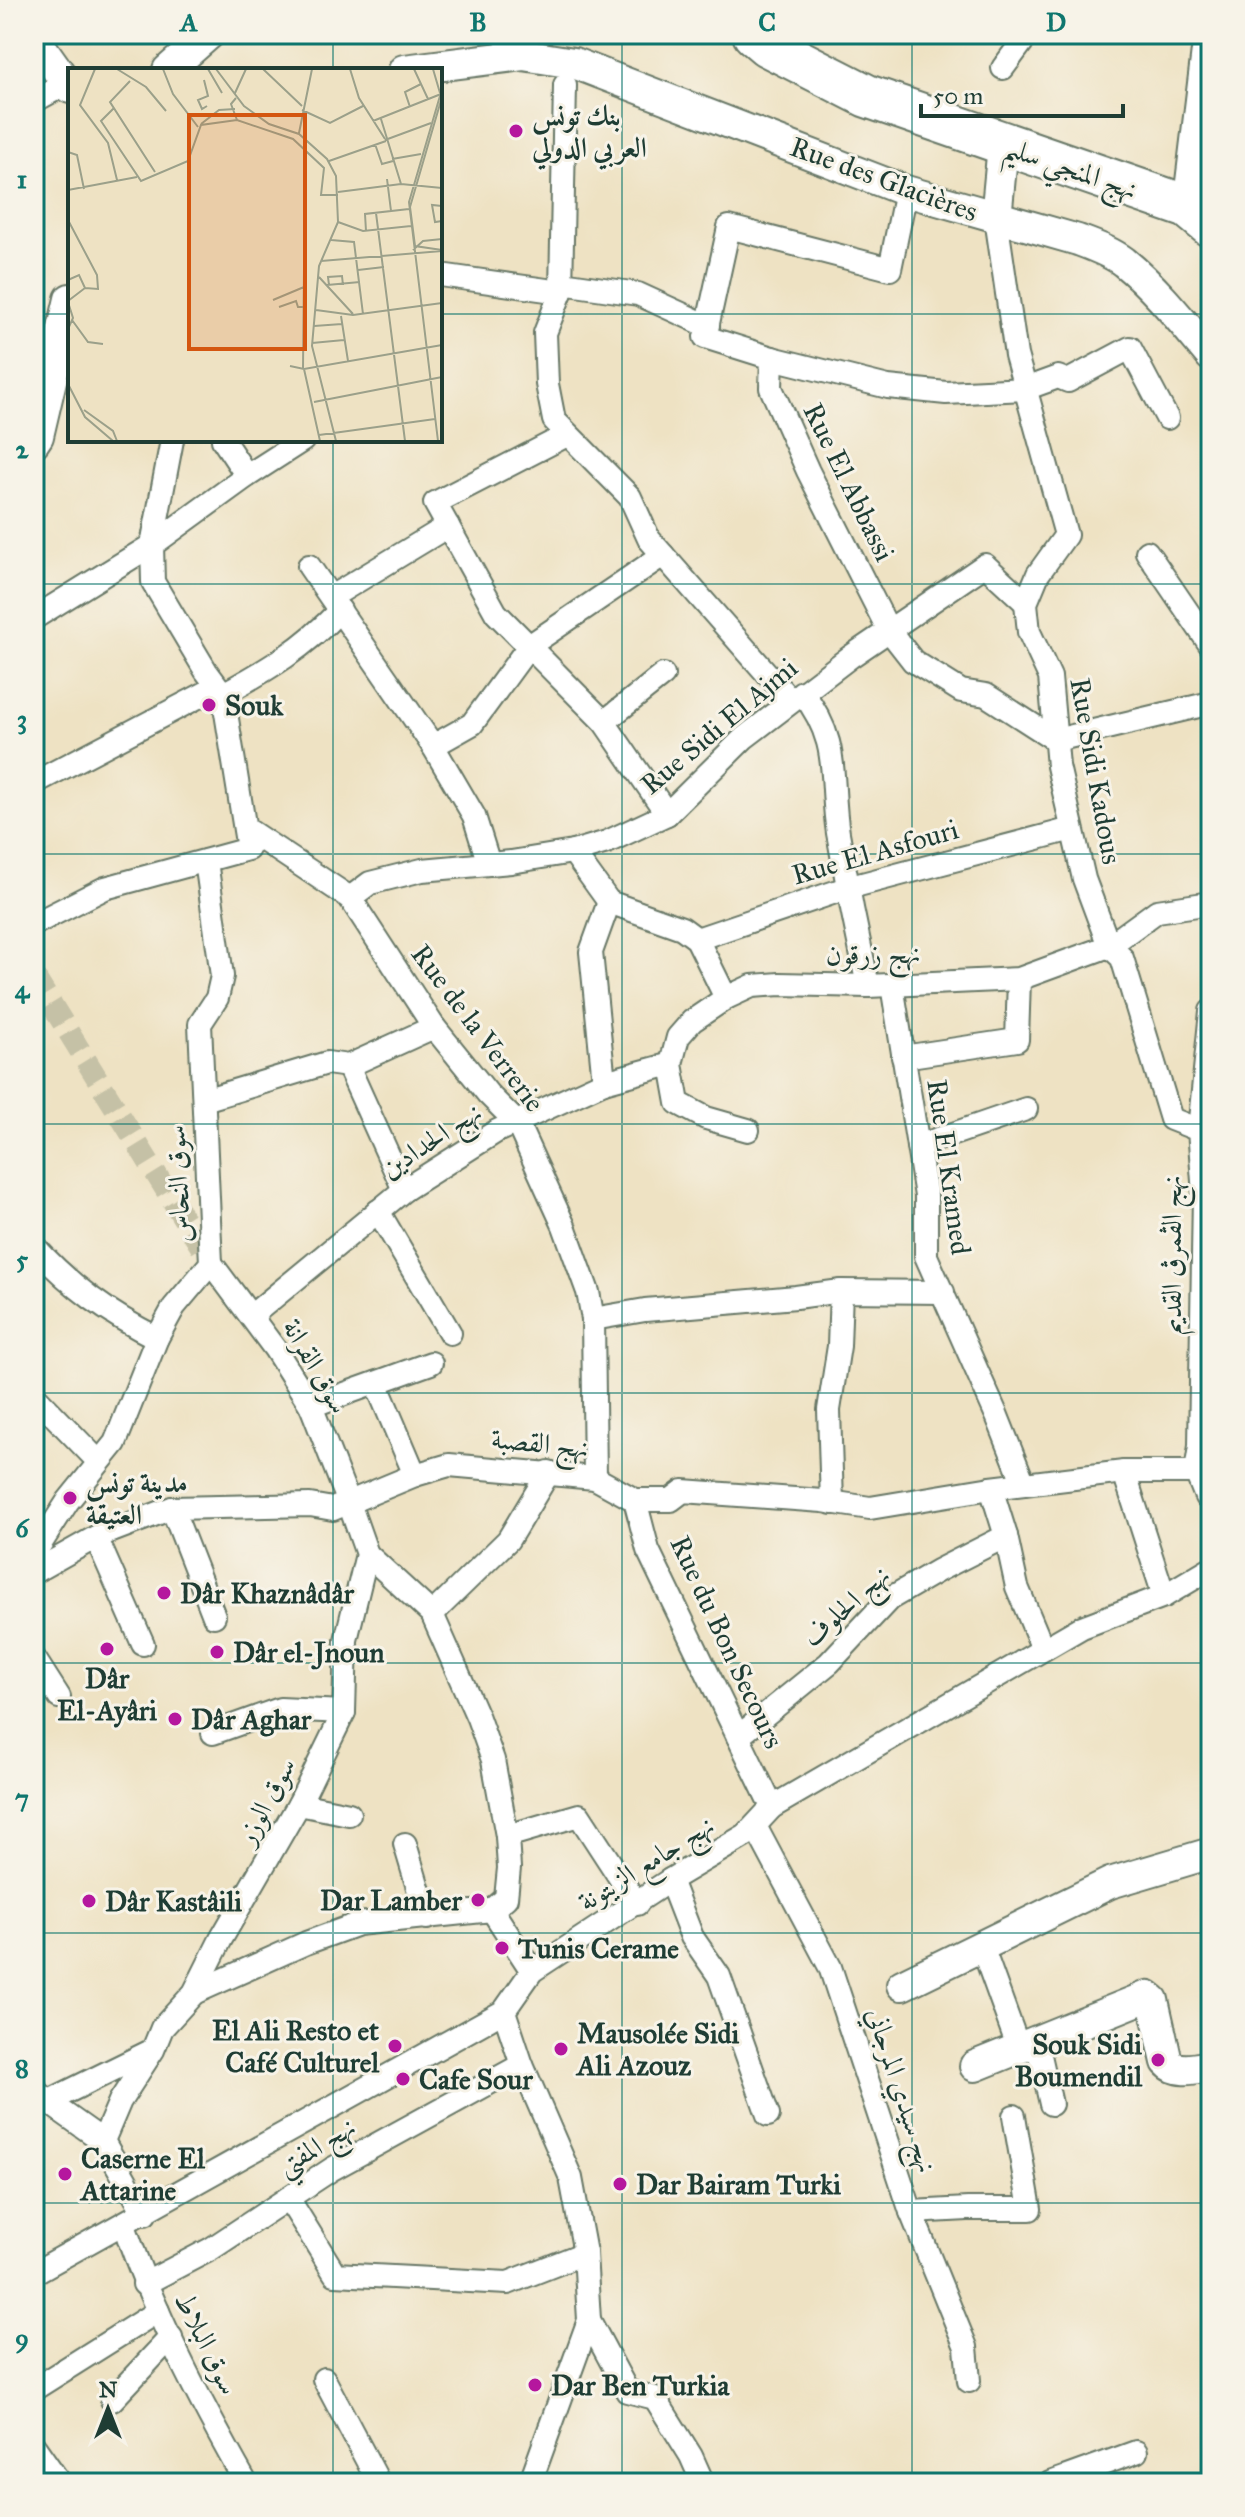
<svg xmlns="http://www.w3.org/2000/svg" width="1245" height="2517" font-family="'IM FELL Great Primer',Amiri,serif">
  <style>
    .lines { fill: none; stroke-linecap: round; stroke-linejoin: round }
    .pedestrian-tunnel { stroke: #c5c1a6; stroke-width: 22; stroke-dasharray: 22 11; stroke-linecap: butt }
    .pedestrian-casing { stroke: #677766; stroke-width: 26 }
    .minor-casing { stroke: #677766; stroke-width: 34 }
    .secondary-casing { stroke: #677766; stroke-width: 46 }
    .pedestrian { stroke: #fff; stroke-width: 22 }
    .minor { stroke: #fff; stroke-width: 30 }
    .secondary { stroke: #fff; stroke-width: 42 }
    .grid { fill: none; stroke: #0f766e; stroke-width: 2; stroke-opacity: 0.55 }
    .poi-dot { fill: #b5179e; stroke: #f7f3e8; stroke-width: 3 }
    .labels { text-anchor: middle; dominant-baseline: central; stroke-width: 6; stroke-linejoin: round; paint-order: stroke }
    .poi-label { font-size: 28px; font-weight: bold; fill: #1f3d34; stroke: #f7f3e8; text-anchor: start }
    .street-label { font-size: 28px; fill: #1f3d34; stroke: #f7f3e8 }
    .inset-road { fill: none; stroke: #9ba08a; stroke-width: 2 }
    .view { fill: #d45610; fill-opacity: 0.15; stroke: #d45610; stroke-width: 4 }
    .inset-edge { fill: none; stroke: #1f3d34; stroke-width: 4 }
    .neatline { fill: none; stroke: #0f766e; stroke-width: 3 }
    .grid-label { font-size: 26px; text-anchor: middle; font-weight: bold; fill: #0f766e }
  </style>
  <rect width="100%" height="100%" fill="#f7f3e8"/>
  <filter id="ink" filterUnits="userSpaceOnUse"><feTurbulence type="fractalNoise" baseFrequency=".0125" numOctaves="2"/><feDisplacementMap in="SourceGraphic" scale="16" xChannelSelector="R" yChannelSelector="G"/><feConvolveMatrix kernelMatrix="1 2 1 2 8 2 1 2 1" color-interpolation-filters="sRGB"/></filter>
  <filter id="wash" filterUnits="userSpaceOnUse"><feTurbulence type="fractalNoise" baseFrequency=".006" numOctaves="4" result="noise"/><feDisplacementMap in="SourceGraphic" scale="32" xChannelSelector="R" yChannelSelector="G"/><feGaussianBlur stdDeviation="1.8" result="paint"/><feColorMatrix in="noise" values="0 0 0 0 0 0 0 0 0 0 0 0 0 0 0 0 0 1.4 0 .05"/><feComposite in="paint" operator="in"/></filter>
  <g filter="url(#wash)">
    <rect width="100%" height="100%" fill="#eee2c3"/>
  </g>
  <g filter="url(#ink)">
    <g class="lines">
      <!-- pedestrian-tunnel -->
      <path class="pedestrian-tunnel" d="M34,976L211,1263"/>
      <defs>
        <g id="pedestrian">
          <path d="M1003,68L1028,34"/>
          <path d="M565,85L561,292L545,333L547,384L554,420L630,497L649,539L791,701"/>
          <path d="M34,101L67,83"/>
          <path d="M906,191L890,269L729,227L705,337L772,358L888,387L946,393L1025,389L1058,377L1068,381L1130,348L1167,418"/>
          <path d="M996,218L1016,355L1066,535L1038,574L1026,603L1029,632L1050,677L1058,766L1084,879L1109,946L1122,958L1171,1119L1199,1130"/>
          <path d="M440,275L561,292"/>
          <path d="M562,283L638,294L708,326"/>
          <path d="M772,358L771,388L808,471L888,629L913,661L961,691L986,695L1056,740L1211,703"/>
          <path d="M567,435L435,503L496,613L604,722L667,814"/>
          <path d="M223,440L247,476"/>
          <path d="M1147,552L1211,646"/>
          <path d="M309,566L433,746L474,816L489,864"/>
          <path d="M331,597L448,526"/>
          <path d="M34,618L152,545L172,440"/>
          <path d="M802,692C842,744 829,775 838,833C847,884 857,935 868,986"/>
          <path d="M223,694C269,669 304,648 340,610"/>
          <path d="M604,722L663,675"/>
          <path d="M433,746L472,724L529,646L663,555"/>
          <path d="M34,783L217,687"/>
          <path d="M245,828L350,898L370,883L422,870L511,862L573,852L607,842L667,814L744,738L850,657L985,565L1026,603"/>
          <path d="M573,852L609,902L682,928L697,939L726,998"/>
          <path d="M350,898L434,1027L488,1094L517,1123L564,1226L588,1292L593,1319L595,1478"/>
          <path d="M34,924L105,888L248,849L223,694L206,671L153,582L152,545L247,476L303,440"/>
          <path d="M697,939L847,888L1072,829"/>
          <path d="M892,985L926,1196V1256L997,1416L1024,1484"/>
          <path d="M903,1057L1017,1040L1019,979"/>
          <path d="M348,1066L404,1190"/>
          <path d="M604,1082L591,952L609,902"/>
          <path d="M204,1100L327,1063L348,1066L434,1027"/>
          <path d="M748,1130L706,1118L678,1103L671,1064L678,1037L692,1021L726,998L752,986L780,984L868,986L1019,979L1109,946L1157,911L1211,903"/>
          <path d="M918,1146L1026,1109"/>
          <path d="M378,1211L450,1333"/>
          <path d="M34,1246C70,1286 109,1314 157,1338"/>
          <path d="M251,1316L404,1190L497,1131L604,1082L671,1064"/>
          <path d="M593,1319L645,1310L796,1297L841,1291L943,1292"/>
          <path d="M376,1383L415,1475"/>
          <path d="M34,1395L99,1462"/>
          <path d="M311,1406L431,1363"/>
          <path d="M1124,1472L1164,1596"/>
          <path d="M991,1488L1006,1536L1017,1587L1043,1649"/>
          <path d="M1206,1497L1196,1472L1200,1446L1204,1194L1199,1130L1211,1011"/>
          <path d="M635,1500L648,1550L772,1807"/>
          <path d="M832,1503L829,1410L839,1346L841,1291"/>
          <path d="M172,1508L214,1616"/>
          <path d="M96,1537L143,1644"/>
          <path d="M34,1554L68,1501L115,1443L157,1338L174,1307L211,1263L200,1024L217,998L222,976L206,861"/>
          <path d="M367,1554L432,1614L478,1718L493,1760L507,1836L509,1868L506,1898L492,1910L532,1971"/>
          <path d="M34,1572L96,1537L172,1508L310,1505L333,1509L415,1475L449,1465L595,1478L635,1500H671L683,1491L823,1501L870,1508L991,1488L1124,1472H1196"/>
          <path d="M432,1614L508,1540L549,1472"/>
          <path d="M34,1658L59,1697"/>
          <path d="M213,1733L280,1709L344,1712"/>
          <path d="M738,1737L829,1663L889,1599L939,1570L1006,1536"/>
          <path d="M299,1804L349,1814"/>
          <path d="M755,1826L830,1967L911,2212L966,2347L969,2381"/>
          <path d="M507,1836L579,1815L637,1904"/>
          <path d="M405,1844L427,1918"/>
          <path d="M670,1880L692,1937L719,1976L768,2115"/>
          <path d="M981,1944L1019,2049"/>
          <path d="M194,1993L306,1943L358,1924L492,1910"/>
          <path d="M504,2011L522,2065L571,2178L585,2253L589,2320L530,2483"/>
          <path d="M1037,2042L1051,2104"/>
          <path d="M34,2088L48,2102L103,2141L145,2214"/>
          <path d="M39,2106L151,2051"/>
          <path d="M103,2141L120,2101L153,2050L162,2028L194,1993L221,1939L299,1804L344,1712L346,1640L367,1554L349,1503L311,1406L275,1349L211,1263"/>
          <path d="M288,2198L335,2274L508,2283L585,2253"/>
          <path d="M911,2212L968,2209H1030L1014,2116"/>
          <path d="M124,2225C155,2315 199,2400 246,2483"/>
          <path d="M34,2273L504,2011L532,1971L670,1880L746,1835L772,1807L1082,1627L1164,1596L1211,1568"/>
          <path d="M144,2284L211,2249L332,2169L522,2065"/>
          <path d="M589,2320L627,2391L655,2398L691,2456L703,2483"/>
          <path d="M324,2379L379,2483"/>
          <path d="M34,2389L158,2311"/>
          <path d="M112,2400L171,2337"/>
          <path d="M34,2446L60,2483"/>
          <path d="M1050,2483L1136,2452"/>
        </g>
        <g id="minor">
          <path d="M34,37L70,88"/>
          <path d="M168,70L209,34"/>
          <path d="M404,70L523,55L574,63L906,191L1078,240C1094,246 1111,252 1124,262C1157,289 1184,324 1211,356"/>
          <path d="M1188,207L1209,34"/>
          <path d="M996,218L1003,145"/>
          <path d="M34,442L38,436L70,299"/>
          <path d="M902,1985L1110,1883L1211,1853"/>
          <path d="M975,2066L1148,1996L1153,2000L1167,2062C1177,2074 1197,2068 1211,2066"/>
        </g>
        <path id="secondary" d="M754,34L767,45L867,96L1188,207L1211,226"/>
      </defs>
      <!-- pedestrian casing -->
      <use href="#pedestrian" class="pedestrian-casing"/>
      <!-- minor casing -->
      <use href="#minor" class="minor-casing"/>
      <!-- secondary casing -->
      <use href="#secondary" class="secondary-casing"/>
      <!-- pedestrian -->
      <use href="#pedestrian" class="pedestrian"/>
      <!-- minor -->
      <use href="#minor" class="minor"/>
      <!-- secondary -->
      <use href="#secondary" class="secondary"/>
    </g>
  </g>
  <!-- grid -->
  <path class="grid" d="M333,34V70M622,34V2483M912,34V2483M34,314H70M440,314H1211M333,440V2483M34,584H1211M34,854H1211M34,1124H1211M34,1393H1211M34,1663H1211M34,1933H1211M34,2203H1211"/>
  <!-- markers -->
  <g class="poi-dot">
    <circle cx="516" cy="131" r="8"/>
    <circle cx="209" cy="705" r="8"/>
    <circle cx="70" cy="1498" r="8"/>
    <circle cx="164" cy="1593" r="8"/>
    <circle cx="107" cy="1649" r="8"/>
    <circle cx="217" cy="1652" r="8"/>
    <circle cx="175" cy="1719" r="8"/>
    <circle cx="478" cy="1900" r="8"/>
    <circle cx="89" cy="1901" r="8"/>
    <circle cx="502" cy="1948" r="8"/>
    <circle cx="395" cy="2046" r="8"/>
    <circle cx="561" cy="2049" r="8"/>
    <circle cx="1158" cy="2060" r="8"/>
    <circle cx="403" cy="2079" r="8"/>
    <circle cx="65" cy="2174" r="8"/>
    <circle cx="620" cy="2184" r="8"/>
    <circle cx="535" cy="2385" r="8"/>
  </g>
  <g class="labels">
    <!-- poi labels -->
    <g class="poi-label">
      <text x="532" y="115">بنك تونس<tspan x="532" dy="32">العربي الدولي</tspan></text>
      <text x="225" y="705">Souk</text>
      <text x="86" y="1482">مدينة تونس<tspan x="86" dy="32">العتيقة</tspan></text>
      <text x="180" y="1593">Dâr Khaznâdâr</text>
      <text x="233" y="1652">Dâr el-Jnoun</text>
      <text x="107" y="1678" text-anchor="middle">Dâr<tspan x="107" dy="32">El-Ayâri</tspan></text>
      <text x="191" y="1719">Dâr Aghar</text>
      <text x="462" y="1900" text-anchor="end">Dar Lamber</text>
      <text x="105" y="1901">Dâr Kastâili</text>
      <text x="518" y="1948">Tunis Cerame</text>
      <text x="379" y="2030" text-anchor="end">El Ali Resto et<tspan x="379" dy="32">Café Culturel</tspan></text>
      <text x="577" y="2033">Mausolée Sidi<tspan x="577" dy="32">Ali Azouz</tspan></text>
      <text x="1142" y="2044" text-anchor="end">Souk Sidi<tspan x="1142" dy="32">Boumendil</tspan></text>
      <text x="419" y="2079">Cafe Sour</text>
      <text x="81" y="2158">Caserne El<tspan x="81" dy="32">Attarine</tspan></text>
      <text x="636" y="2184">Dar Bairam Turki</text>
      <text x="551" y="2385">Dar Ben Turkia</text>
    </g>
    <!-- street labels -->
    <g class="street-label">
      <text transform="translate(1071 168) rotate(19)">نهج المنجي سليم</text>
      <text transform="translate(884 179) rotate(20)">Rue des Glacières</text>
      <text transform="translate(849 482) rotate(64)">Rue El Abbassi</text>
      <text transform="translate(719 726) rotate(-40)">Rue Sidi El Ajmi</text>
      <text transform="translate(1096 771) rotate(80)">Rue Sidi Kadous</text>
      <text transform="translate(875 852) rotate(-16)">Rue El Asfouri</text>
      <text transform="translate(873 954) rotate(-1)">نهج زرقون</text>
      <text transform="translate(478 1028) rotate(53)">Rue de la Verrerie</text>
      <text transform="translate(431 1140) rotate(-33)">نهج الحدادين</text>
      <text transform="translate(949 1167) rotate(82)">Rue El Kramed</text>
      <text transform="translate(178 1184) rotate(-93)">سوق النحاس</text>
      <text transform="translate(1171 1255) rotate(-90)">نهج الڨمرڨ القديم</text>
      <text transform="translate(316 1366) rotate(60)">سوق القرانة</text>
      <text transform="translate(540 1443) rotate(6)">نهج القصبة</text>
      <text transform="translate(846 1606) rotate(-42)">نهج الحلوف</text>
      <text transform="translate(727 1642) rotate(65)">Rue du Bon Secours</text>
      <text transform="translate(266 1801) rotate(-62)">سوق الوزر</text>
      <text transform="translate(646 1863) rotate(-32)">نهج جامع الزيتونة</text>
      <text transform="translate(902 2090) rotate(72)">نهج سيدي المرجاني</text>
      <text transform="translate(316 2146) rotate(-31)">نهج المفتي</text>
      <text transform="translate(207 2343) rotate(64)">سوق البلاط</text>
    </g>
  </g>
  <!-- overview -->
  <g transform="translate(68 68)">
    <rect width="374" height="374" fill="#eee2c3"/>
    <path class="inset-road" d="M27,1L12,37L40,75L49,112M49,1L78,19L98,43M95,1L105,26L130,59M140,1L154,25M148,1L176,38L201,56L231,66L259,91L268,108L270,154L251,198L244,278L268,373M195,1L234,38M282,1L291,30L317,71M346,1L360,31M365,1L372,25M136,12L140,28L130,32L134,41L139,38M62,13L42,34L87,104M167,25L178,1M374,29L342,139L347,178L374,182M168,30L163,36L169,52M342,39L337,24L353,16M46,40L33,53L73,113L120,93L133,57L169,52L225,71L256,100L253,127H270M234,42L262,55L295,38M313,51L333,116M305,53L373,26M133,56L151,42L167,41M231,65L244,1M317,72L363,55M307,76L314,96L325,93M0,84L9,87L16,121M324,91L353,86M261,93L318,73M319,111L323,143M0,122L69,109M270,124L333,116L374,120M374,138L364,137L367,154L374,153M308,145L337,373M0,152L29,207L30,221L17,220M270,154L295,163L343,158M298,163L297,146L341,141M263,172L286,174L295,246M345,182L355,173L374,171M253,193L374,183M290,202L316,199M251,209L285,246M0,212L11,207L17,220L0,233M259,217L292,214M261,217L260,209L274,208L275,217M205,232L236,219M0,234L5,250L0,261M211,239L228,233L230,239H237M248,242L285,247L374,235M273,248L280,293M4,252L20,274L35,276M246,258L274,256M244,275L276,272M222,298L236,301L374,277M235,301L236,200M236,301L252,373M0,316L17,349L45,373M246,334L374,309M16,342L45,363L49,373M251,367L367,351M370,373L341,134L374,21"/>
    <path class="view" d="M121,47H237V281H121Z"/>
    <rect width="374" height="374" class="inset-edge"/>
  </g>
  <!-- margin -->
  <rect width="1245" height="2517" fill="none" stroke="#f7f3e8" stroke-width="88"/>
  <!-- north arrow -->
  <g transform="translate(108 2409)" stroke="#f7f3e8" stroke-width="6" paint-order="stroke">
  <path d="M0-6L14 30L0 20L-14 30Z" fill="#1f3d34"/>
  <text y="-12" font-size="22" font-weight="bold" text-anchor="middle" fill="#1f3d34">N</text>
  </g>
  <!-- scale -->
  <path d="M921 104v12h202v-12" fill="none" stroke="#1f3d34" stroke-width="4"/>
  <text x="933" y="104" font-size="24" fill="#1f3d34" stroke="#f7f3e8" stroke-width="6" paint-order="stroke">50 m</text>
  <rect x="44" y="44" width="1157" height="2429" class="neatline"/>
  <g class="grid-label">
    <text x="189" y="31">A</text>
    <text x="478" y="31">B</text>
    <text x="767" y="31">C</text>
    <text x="1056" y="31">D</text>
    <text x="22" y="188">1</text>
    <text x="22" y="458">2</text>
    <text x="22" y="728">3</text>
    <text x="22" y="998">4</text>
    <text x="22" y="1268">5</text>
    <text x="22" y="1537">6</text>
    <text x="22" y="1807">7</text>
    <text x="22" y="2077">8</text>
    <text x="22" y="2347">9</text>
  </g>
</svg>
